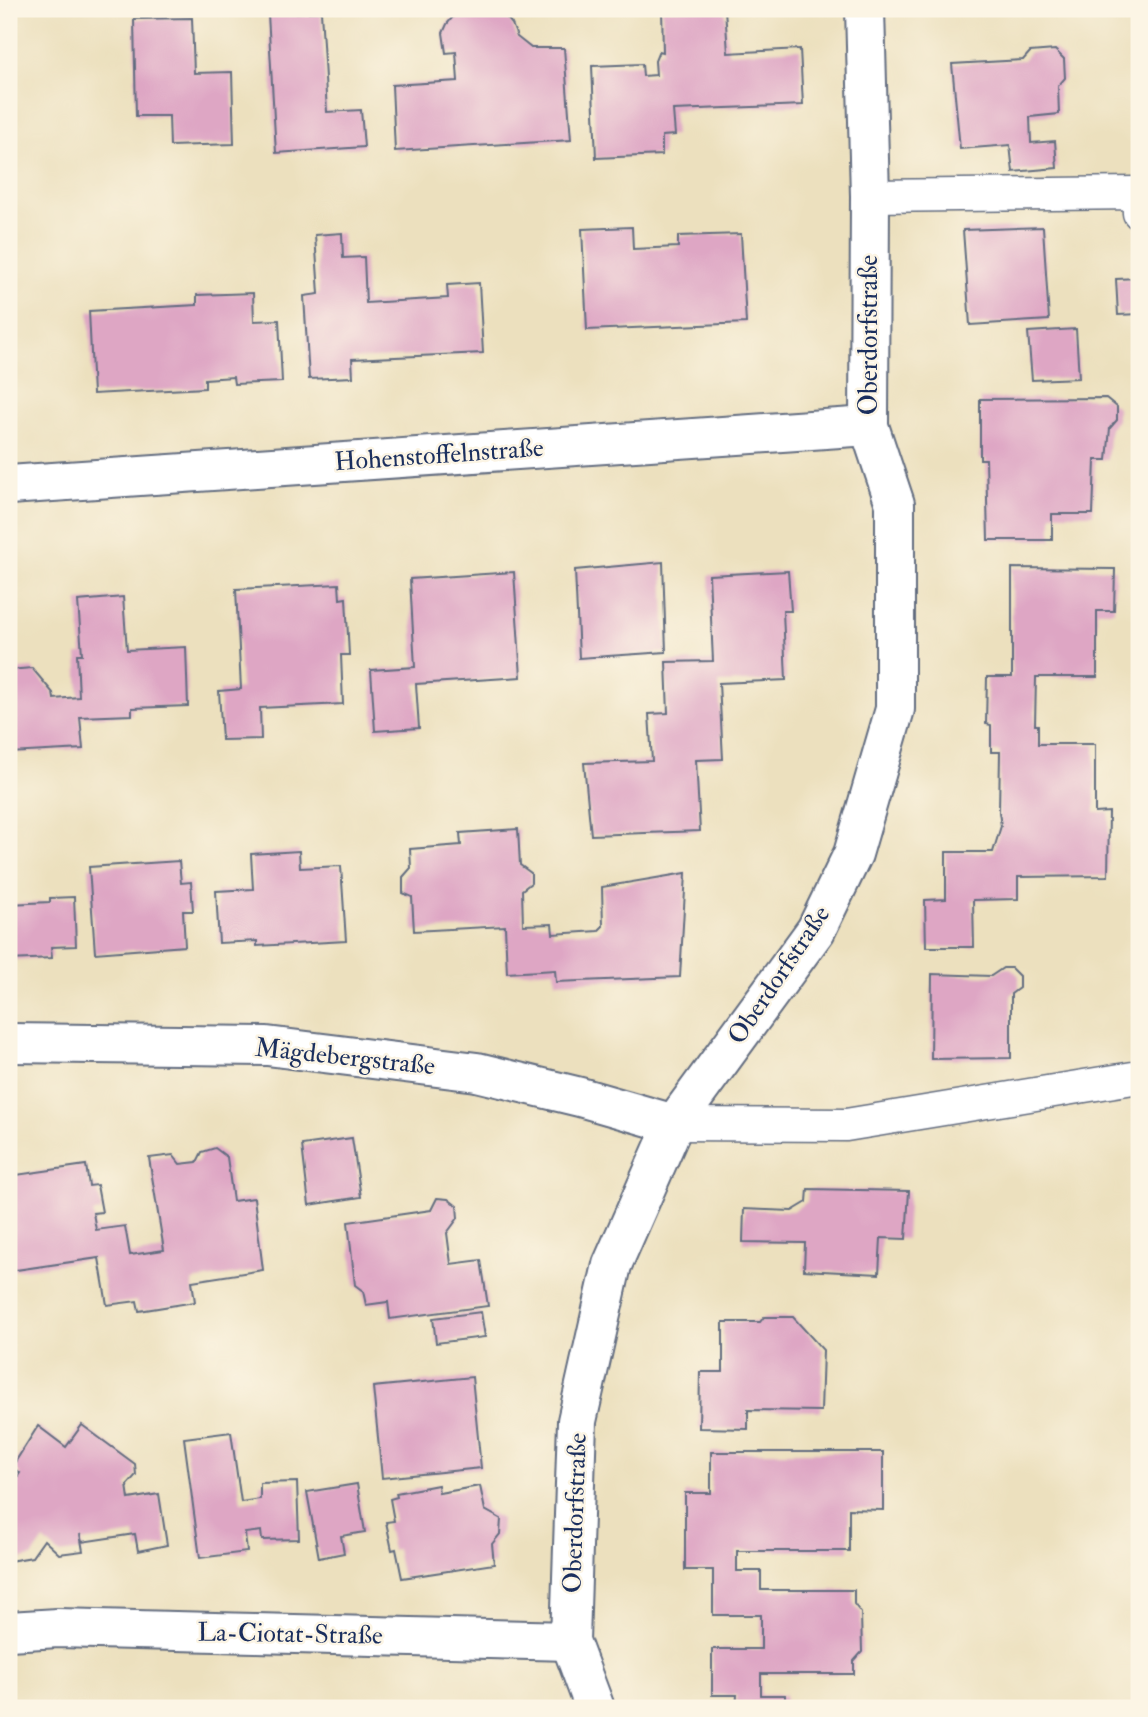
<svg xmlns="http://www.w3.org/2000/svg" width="1148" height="1717" font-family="'IM FELL Double Pica',serif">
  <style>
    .building { fill: #dea6c4 }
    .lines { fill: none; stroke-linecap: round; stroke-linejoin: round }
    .lane-casing { stroke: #646d80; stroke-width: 35 }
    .street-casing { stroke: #646d80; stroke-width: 42 }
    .lane { stroke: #fff; stroke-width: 32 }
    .street { stroke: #fff; stroke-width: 38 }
    .labels { text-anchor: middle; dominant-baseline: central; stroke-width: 5; stroke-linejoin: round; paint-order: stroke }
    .street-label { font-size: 26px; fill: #1b2f5e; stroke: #fcf5e5 }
  </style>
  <rect width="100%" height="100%" fill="#fcf5e5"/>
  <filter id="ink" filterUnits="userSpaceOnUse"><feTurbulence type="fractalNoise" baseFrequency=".0143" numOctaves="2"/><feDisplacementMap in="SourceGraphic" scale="14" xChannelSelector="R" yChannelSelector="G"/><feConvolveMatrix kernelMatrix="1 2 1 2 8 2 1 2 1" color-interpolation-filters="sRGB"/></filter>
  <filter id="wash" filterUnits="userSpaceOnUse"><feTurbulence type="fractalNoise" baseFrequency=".00686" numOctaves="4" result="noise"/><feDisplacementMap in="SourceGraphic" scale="28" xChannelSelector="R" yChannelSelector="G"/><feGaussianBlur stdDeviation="1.57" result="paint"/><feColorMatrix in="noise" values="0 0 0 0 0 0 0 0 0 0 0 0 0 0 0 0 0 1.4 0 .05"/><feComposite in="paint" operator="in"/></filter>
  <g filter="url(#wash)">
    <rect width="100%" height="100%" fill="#ece0be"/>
    <g id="blocks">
      <!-- building -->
      <g class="building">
        <path d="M464,9H493L503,13L512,24L517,37L531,48H564L571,140L395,151L392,85L458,81L456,52L446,53L443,33L447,24L456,13Z"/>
        <path d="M662,9H725L728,53L800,49L803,105L673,110L675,135L662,136V155L596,158L592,66L642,64L643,76L656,75L655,61L659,51L663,52Z"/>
        <path d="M321,11L327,112L361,110L364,147L276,153L268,14Z"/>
        <path d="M192,18L194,73L232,72L234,144L170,146L169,116H136L134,19Z"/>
        <path d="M1055,50L1064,59L1065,78L1058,86L1059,114L1030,117L1031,143L1055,141L1057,168L1013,172L1010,145L960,149L952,64L1023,60L1030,52Z"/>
        <path d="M632,227L633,249L678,247V236L741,234L746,323L587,330L582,229Z"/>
        <path d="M1043,227L1049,320L970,325L963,230Z"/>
        <path d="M342,233L343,258L364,257L366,303L448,298L447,285L479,283L483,353L352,359L353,377L309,379L304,296L319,294L315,235Z"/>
        <path d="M1139,278V314L1118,315L1116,279Z"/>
        <path d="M253,293L254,321L279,320L282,382L234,384L233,377L205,379V388L93,394L89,311L197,305V295Z"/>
        <path d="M1076,329L1079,378L1032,380L1028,332Z"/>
        <path d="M1106,398L1117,407V420L1110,428L1107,460H1095L1093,514H1052V540H988L986,459H980V399Z"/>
        <path d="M663,562L666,652L579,658L575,570Z"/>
        <path d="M1012,568L1115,569L1114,611H1097V677H1036L1035,725H1038V744H1095V813L1109,812L1108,876L1018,877V899L973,900L974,947H926L925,900L946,899V852H993L1001,826L999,812L1000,752H991V725L986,724L987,677H1012Z"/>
        <path d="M788,571L791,611H783L786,680L719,683L723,759L696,760L700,831L591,835L584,763L652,761L649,714L668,713L666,662L713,661L709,575Z"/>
        <path d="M514,572L521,677L416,684L419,728L375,731L371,670L415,667L410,579Z"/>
        <path d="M339,584L340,599L346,598L349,655H341L343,704L260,708L261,739L222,740L219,691L241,689L236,589Z"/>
        <path d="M123,597L127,650L186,647L188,706L132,708V715L80,717L83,749L9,753V670L32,668L53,693L54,699L79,697L77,654H82L78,601Z"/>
        <path d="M518,829L520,865L531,873V883L522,890L523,925L552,924L553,934L598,931L603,926L602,887L686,873L680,977L556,982L555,970L507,973L505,926L414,931L412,897L403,893V877L411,868L410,849L461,845L460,833Z"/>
        <path d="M299,851L300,868L341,866L346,941L257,946V941L219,943L216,891L253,889L251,854Z"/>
        <path d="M179,861L181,883L191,882L193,911H183L185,946L95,953L89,867Z"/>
        <path d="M74,897L76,946L51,947L52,958L9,960V904L50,902V898Z"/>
        <path d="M1003,968H1011L1019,976V988L1011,994V1058L931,1059L932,974L991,976Z"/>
        <path d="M352,1138L361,1197L309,1205L302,1145Z"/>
        <path d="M215,1148L227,1157L233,1201L254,1198L263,1270L192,1281L195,1302L139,1311L137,1301L107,1305L99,1258L9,1271V1176L86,1165L89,1186L97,1185L102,1212L93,1213L96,1230L125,1226L130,1255L164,1250L149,1158L173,1155L180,1164L197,1162L202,1152Z"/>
        <path d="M808,1189L909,1191L906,1239L881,1238L879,1274L804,1270L805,1243L743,1242L744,1209L792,1211L807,1202Z"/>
        <path d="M437,1198L448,1199L457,1206L458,1218L447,1233L451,1264L481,1260L488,1306L390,1319L388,1302L366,1305L363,1291L355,1285L348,1222L431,1210Z"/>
        <path d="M481,1312L485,1337L436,1343L433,1318Z"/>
        <path d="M764,1317H793L823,1350L821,1411L748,1410V1429L699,1428L700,1372H723V1322H760Z"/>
        <path d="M472,1377L481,1468L382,1478L373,1387Z"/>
        <path d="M82,1425L135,1464L136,1475L127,1485L129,1499L159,1494L167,1545L138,1551L135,1534L82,1542L80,1534L83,1551L59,1554L44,1540L32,1557L9,1561V1489L20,1473L12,1467L38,1426L66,1447Z"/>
        <path d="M231,1432L241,1502L260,1499V1483L297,1482L299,1539L262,1540L261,1531L245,1533L247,1552L200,1558L184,1438Z"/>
        <path d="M711,1452H883V1510L849,1509V1551H737V1571H761V1590H854V1604L861,1613L862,1652L854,1661V1674H761V1695H785V1708H736L737,1695H712V1649H761V1615H713V1570H685V1493H711Z"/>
        <path d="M357,1484L365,1532L341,1536L344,1553L319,1558L307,1492Z"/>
        <path d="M438,1485L439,1493L480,1486L485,1510L501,1519L500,1534L492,1544L494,1564L402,1578L396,1549L392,1550L386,1522L394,1521L390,1499L397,1497L396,1493Z"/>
      </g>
    </g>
  </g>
  <g filter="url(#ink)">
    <use href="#blocks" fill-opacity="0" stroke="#646d80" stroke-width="2"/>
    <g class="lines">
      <defs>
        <g id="lane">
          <path d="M870,196L1138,193L1139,213"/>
          <path d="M674,1124L846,1125L1139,1077"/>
        </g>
        <g id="street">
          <path d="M9,485L869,426"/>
          <path d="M9,1043L267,1046L477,1072L580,1097L674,1124"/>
          <path d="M9,1631L58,1628L570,1641"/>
          <path d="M595,1708L570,1641L577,1421L612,1265L674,1124L816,930L853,854L895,709V504L869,426L870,196L865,9"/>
        </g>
      </defs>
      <!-- lane casing -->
      <use href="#lane" class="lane-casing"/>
      <!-- street casing -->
      <use href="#street" class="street-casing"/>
      <!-- lane -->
      <use href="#lane" class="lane"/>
      <!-- street -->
      <use href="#street" class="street"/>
    </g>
  </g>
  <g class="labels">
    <!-- street labels -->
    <g class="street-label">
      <text transform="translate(869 335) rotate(-90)">Oberdorfstraße</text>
      <text transform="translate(439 455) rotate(-4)">Hohenstoffelnstraße</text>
      <text transform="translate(779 975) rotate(-56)">Oberdorfstraße</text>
      <text transform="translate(345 1057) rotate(6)">Mägdebergstraße</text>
      <text transform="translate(575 1513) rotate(-88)">Oberdorfstraße</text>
      <text transform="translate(290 1634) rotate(1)">La-Ciotat-Straße</text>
    </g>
  </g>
  <!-- margin -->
  <rect width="1148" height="1717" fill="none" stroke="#fcf5e5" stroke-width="35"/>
</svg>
